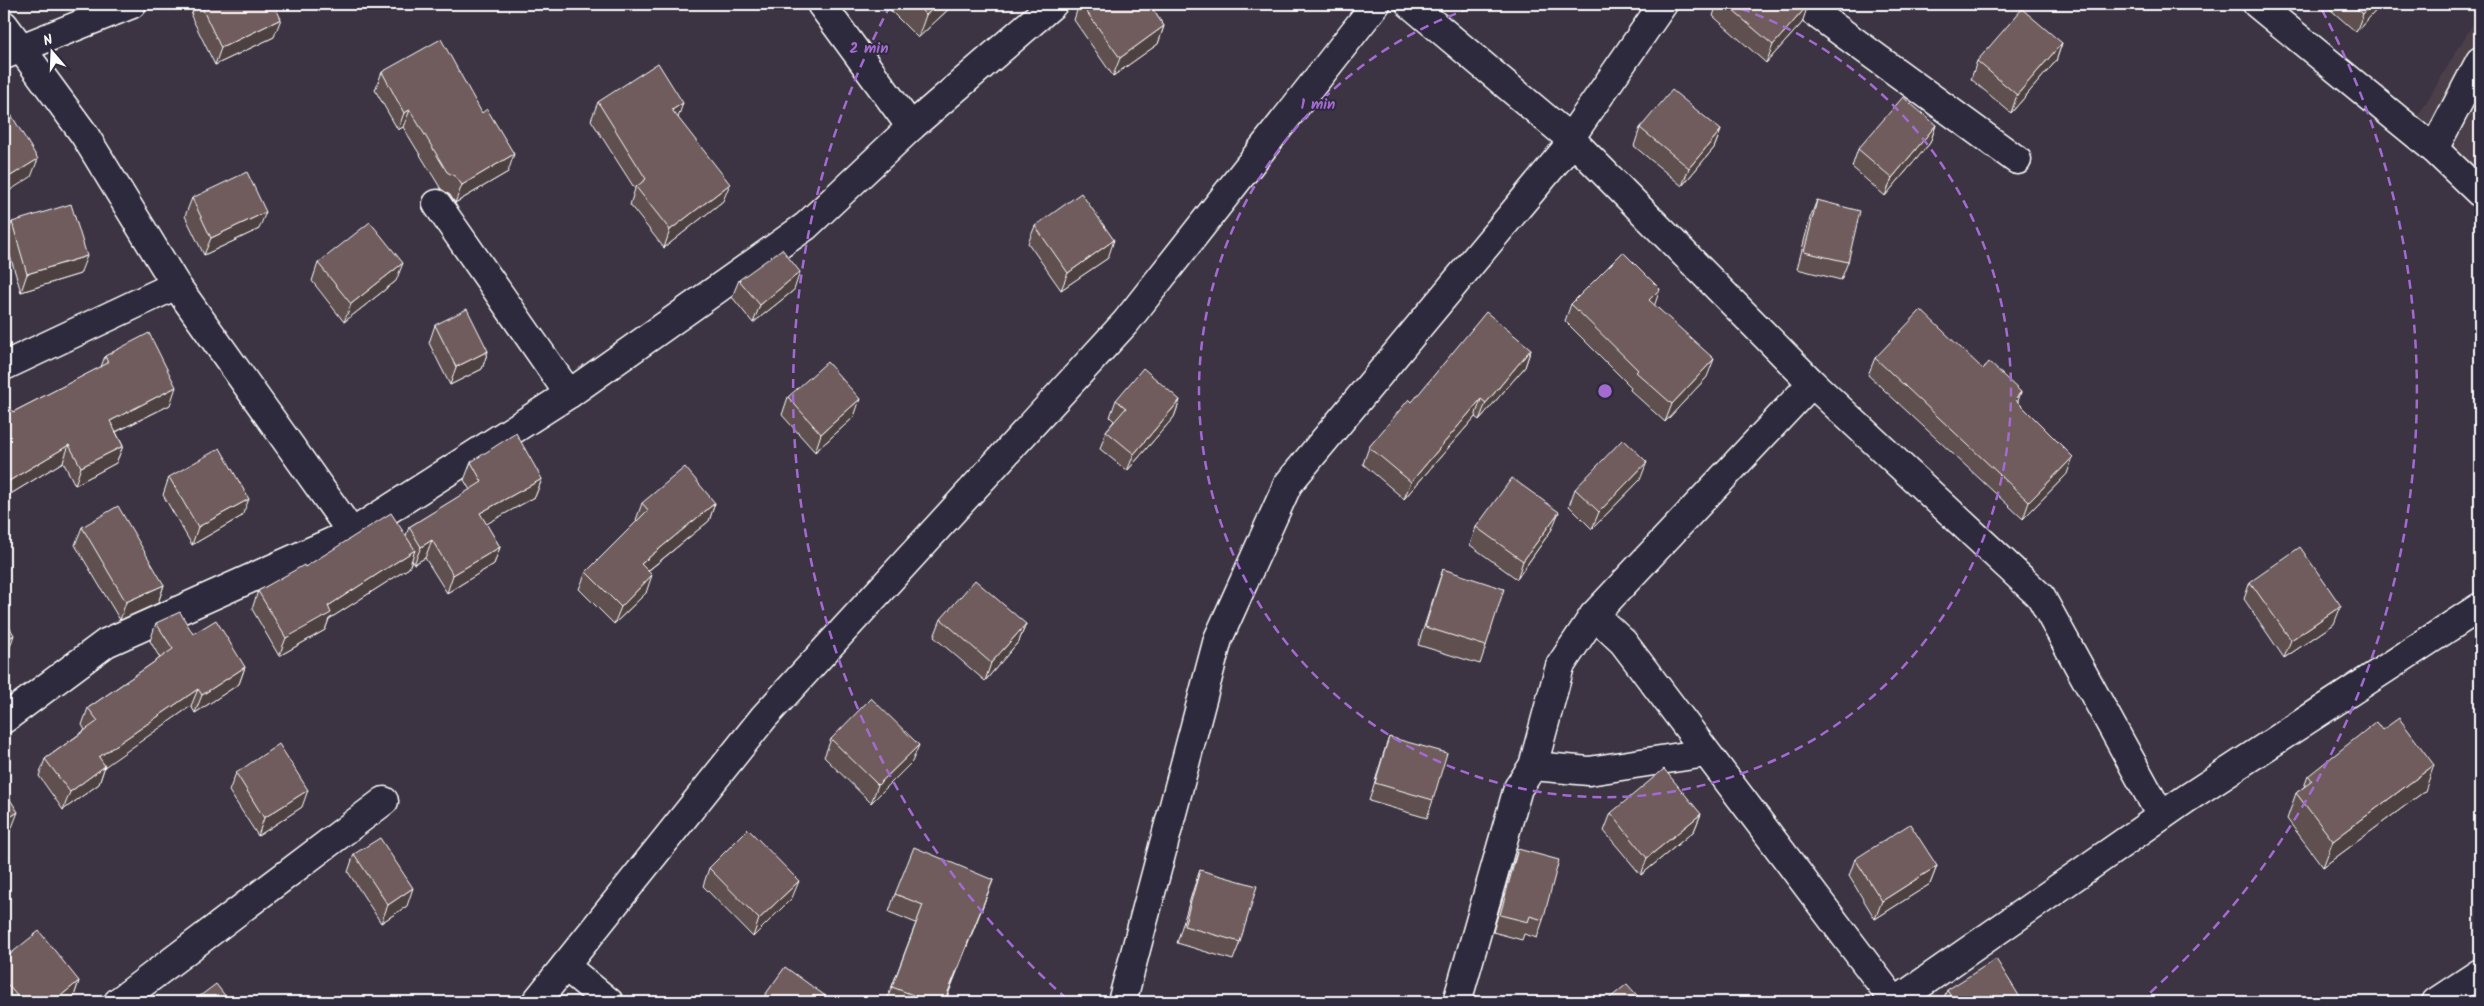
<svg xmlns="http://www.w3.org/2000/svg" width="2484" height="1006" font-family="Kalam,sans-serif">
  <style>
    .built { fill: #4b404a }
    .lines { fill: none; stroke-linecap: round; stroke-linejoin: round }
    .minor-casing { stroke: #fff; stroke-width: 31 }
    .minor { stroke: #2f2a3d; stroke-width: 28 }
    .wall { fill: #5f4f4f; stroke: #fff }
    .shaded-wall { fill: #4e4040; stroke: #fff }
    .building { fill: #6f5c5c; stroke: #fff }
    .ring { fill: none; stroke: #a36bd2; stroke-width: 2.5; stroke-dasharray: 9 6 }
    .centre { fill: #a36bd2; stroke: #2f2a3d; stroke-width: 2.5 }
    .ring-label { font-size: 15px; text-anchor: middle; font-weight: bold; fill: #a36bd2; stroke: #2f2a3d; stroke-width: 4; stroke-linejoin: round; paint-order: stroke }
  </style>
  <rect width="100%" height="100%" fill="#3c3443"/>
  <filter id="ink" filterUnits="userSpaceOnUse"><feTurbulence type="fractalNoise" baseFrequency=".02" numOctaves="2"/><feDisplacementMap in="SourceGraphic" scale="10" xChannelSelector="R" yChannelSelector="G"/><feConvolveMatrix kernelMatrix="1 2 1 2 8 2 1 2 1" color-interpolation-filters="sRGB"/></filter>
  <g filter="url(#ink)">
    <!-- built -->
    <path class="built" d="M2480,12V189L2411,128Z"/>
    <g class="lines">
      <defs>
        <g id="minor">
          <path d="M821,4L911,127"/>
          <path d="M1410,4L1573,141L1812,383L2041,597L2161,816"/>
          <path d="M1803,4L2017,160"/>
          <path d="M2257,4L2434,149L2480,193"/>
          <path d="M4,25L84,134L176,285L352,533"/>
          <path d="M4,55L132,4"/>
          <path d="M2434,149L2480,61"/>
          <path d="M437,204L569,394"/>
          <path d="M4,366L176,285"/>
          <path d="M1594,615L1623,642L1895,1002"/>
          <path d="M4,719L106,643L352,533L569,394L806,226L911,127L1053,4"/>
          <path d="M1533,766L1589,771L1706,753"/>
          <path d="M565,966L609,1002"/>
          <path d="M118,1002L384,801"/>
          <path d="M536,1002L764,717L1126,322L1376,4"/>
          <path d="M1122,1002L1218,639L1288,484L1573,141L1575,131L1663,4"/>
          <path d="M1457,1002L1518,788L1533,766L1560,666L1594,615L1812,383"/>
          <path d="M1895,1002L2186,799L2480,607"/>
          <path d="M2436,1002L2480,973"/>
        </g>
      </defs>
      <!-- minor casing -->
      <use href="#minor" class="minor-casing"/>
      <!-- minor -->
      <use href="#minor" class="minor"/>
    </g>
    <!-- wall -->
    <g class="wall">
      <path d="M195,4H274V37L215,65L191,16Z"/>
      <path d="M884,4H954L918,38Z"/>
      <path d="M1079,4H1149L1164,26L1158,44L1113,76L1074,20Z"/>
      <path d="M1717,4H1807L1802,23L1766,63L1713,16Z"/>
      <path d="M2324,4H2382L2356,32Z"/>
      <path d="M2062,43L2056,61L2011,113L1971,79L1977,61Z"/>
      <path d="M382,72L508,172L455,203L450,195L441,189L403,127L398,130L375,90Z"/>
      <path d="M598,102L678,118L723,201L664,248L630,205L635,189L591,120Z"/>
      <path d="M1936,125L1930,143L1885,196L1852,167L1858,149Z"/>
      <path d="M1640,128L1721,130L1714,148L1682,186L1634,146Z"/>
      <path d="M192,198L259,229L204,255L185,216Z"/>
      <path d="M1817,200L1848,262L1841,280L1797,269L1810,218Z"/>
      <path d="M12,222L80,274L21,292L5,239Z"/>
      <path d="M1035,226L1108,258L1061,290L1028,243Z"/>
      <path d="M318,263L396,281L344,322L312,281Z"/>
      <path d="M739,280L794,290L753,323L732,297Z"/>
      <path d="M1571,304L1654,305L1707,377L1665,422L1630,390L1631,387L1565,321Z"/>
      <path d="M435,325L488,351L482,369L450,385L429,343Z"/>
      <path d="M1531,349L1525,367L1479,420L1475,417L1404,499L1363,464L1369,447L1412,402Z"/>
      <path d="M105,356L170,405L116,432L123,446L116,463L75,485L63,462L4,498V413L13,412L101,367Z"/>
      <path d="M1875,358L2017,402L2067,474L2023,519L1868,375Z"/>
      <path d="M788,397L854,417L815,452L782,415Z"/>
      <path d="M1116,400H1180L1174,417L1127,471L1100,449L1106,431L1114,421L1110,417Z"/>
      <path d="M471,462L542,479L535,497L486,524L500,547L494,564L447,593L425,558L414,564L412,560L409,568L329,619L325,630L279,656L252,609L258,591L305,567L406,536L409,527L470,490L464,480Z"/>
      <path d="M169,477L242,516L192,545L163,495Z"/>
      <path d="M1640,480L1592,529L1569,506L1575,489Z"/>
      <path d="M642,503H715L709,521L648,571L646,593L614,624L579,589L586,572L637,521L636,520Z"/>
      <path d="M82,527L164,585L158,603L120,620L75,545Z"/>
      <path d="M1476,527L1552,529L1517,579L1470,545Z"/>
      <path d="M1443,569L1486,646L1480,664L1418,645Z"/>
      <path d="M2250,582L2334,624L2284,658L2244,599Z"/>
      <path d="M941,619L1026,624L1019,641L985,681L934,637Z"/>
      <path d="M156,623L193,634L245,667L239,684L195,713L191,706L105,766L99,784L63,810L39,776L45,759L85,730L82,725L88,708L160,658L150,641Z"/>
      <path d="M1389,737L1433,800L1427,818L1369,801L1383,755Z"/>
      <path d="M831,739L912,762L871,803L824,757Z"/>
      <path d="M236,773L302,807L258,836L229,791Z"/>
      <path d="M2308,776L2425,791L2323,867L2287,819L2296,793L2304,787Z"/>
      <path d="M1611,813L1701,814L1694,831L1641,875L1604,831Z"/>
      <path d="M1518,849L1543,920L1537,938L1524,934L1522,940L1493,932L1512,867Z"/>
      <path d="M354,854L407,906L381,923L348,872Z"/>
      <path d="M1855,859L1937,866L1930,884L1875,919L1849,876Z"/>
      <path d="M709,868L792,898L753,937L703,886Z"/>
      <path d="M1200,870L1240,942L1233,960L1177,943L1194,887Z"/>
      <path d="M993,880L945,1002H886L916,923L889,912L895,894Z"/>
      <path d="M4,959L79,981L73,999L69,1002H4Z"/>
      <path d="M1947,990L2023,1002H1942Z"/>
    </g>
    <!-- shaded-wall -->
    <g class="shaded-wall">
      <path d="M383,4H390L382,8Z"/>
      <path d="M938,4H954L918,38L926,15Z"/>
      <path d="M2372,4H2382L2356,32L2363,14Z"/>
      <path d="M1808,5L1802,23L1766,63L1773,45Z"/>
      <path d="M281,19L274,37L215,65L221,48Z"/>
      <path d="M1164,26L1158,44L1113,76L1120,58Z"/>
      <path d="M2062,43L2056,61L2011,113L2017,95Z"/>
      <path d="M683,103L677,121L672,110Z"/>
      <path d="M410,110L403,127L398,130L404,113Z"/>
      <path d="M1936,125L1930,143L1885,196L1892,178Z"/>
      <path d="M1721,130L1714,148L1682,186L1689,168Z"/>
      <path d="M514,154L508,172L455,203L462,185Z"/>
      <path d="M38,159L31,177L4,194V180Z"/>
      <path d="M730,184L723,201L664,248L670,230Z"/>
      <path d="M266,212L259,229L204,255L211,238Z"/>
      <path d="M1114,240L1108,258L1061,290L1068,273Z"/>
      <path d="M87,256L80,274L21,292L27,274Z"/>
      <path d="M403,263L396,281L344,322L351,304Z"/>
      <path d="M800,272L794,290L753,323L760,305Z"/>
      <path d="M1660,289L1654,307L1649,300Z"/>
      <path d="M1531,349L1525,367L1479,420L1486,403Z"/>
      <path d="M488,351L482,369L450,385L456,367Z"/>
      <path d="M1714,359L1707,377L1665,422L1672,404Z"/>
      <path d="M176,387L170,405L103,438L110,421Z"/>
      <path d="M2021,392L2015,410V399Z"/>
      <path d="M860,399L854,417L815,452L821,434Z"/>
      <path d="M1481,399L1475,417L1404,499L1411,482Z"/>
      <path d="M1180,400L1174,417L1127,471L1134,454Z"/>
      <path d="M69,445L63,462L4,498V484Z"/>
      <path d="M123,446L116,463L75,485L81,467Z"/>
      <path d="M2073,457L2067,474L2023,519L2029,502Z"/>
      <path d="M1647,462L1640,480L1592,529L1599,512Z"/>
      <path d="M542,479L535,497L474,531L480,513Z"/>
      <path d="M249,499L242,516L192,545L198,527Z"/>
      <path d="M715,503L709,521L634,582L641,564Z"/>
      <path d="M1559,512L1552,529L1517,579L1523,561Z"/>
      <path d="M432,540L425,558L414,564L421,547Z"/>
      <path d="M500,547L494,564L447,593L453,575Z"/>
      <path d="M415,550L409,568L329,619L325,630L279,656L286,638L328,606Z"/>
      <path d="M652,575L646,593L614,624L621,607Z"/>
      <path d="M164,585L158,603L120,620L126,602Z"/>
      <path d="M2341,606L2334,624L2284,658L2291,640Z"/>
      <path d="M1026,624L1019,641L985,681L991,663Z"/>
      <path d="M14,635L8,653L4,656V642Z"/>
      <path d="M245,667L239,684L195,713L202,695Z"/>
      <path d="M198,689L191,706L93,775L99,757Z"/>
      <path d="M919,745L912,762L871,803L878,785Z"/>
      <path d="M2434,765L2425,791L2323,867L2333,841Z"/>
      <path d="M105,766L99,784L63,810L70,792Z"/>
      <path d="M308,790L302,807L258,836L264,818Z"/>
      <path d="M18,812L11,830L4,835V821Z"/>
      <path d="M1701,814L1694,831L1641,875L1647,858Z"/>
      <path d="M1937,866L1930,884L1875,919L1882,901Z"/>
      <path d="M993,880L945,1002H944Z"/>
      <path d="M799,881L792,898L753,937L759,919Z"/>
      <path d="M413,888L407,906L381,923L388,905Z"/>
      <path d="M79,981L73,999L69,1002H53Z"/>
    </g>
    <!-- building -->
    <g class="building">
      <path d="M200,4H274L281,19L221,48Z"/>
      <path d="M915,4H938L926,15Z"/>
      <path d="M1081,4H1149L1164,26L1120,58Z"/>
      <path d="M1725,4H1807L1808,5L1773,45Z"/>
      <path d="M2351,4H2372L2363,14Z"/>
      <path d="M2022,9L2062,43L2017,95L1977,61Z"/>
      <path d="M441,39L482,113L487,109L514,154L462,185L456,177L447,172L410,110L404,113L382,72Z"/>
      <path d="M658,63L683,103L672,110L730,184L670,230L636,187L646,179L598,102Z"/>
      <path d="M1672,90L1721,130L1689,168L1640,128Z"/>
      <path d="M1903,97L1936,125L1892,178L1858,149Z"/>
      <path d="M7,108L38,159L4,180V110Z"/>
      <path d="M247,172L266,212L211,238L192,198Z"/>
      <path d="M1081,193L1114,240L1068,273L1035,226Z"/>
      <path d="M1817,200L1860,211L1848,262L1804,252Z"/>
      <path d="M71,204L87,256L27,274L12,222Z"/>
      <path d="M370,222L403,263L351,304L318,263Z"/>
      <path d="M782,249L800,272L760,305L739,280Z"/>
      <path d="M1623,252L1660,289L1649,300L1714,359L1672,404L1636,372L1638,370L1571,304Z"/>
      <path d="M467,309L488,351L456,367L435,325Z"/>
      <path d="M1921,310L1983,369L1989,362L2021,392L2015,399L2073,457L2029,502L1875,358Z"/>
      <path d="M1486,312L1531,349L1486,403L1481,399L1411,482L1369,447L1409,399L1412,402Z"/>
      <path d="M149,333L176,387L110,421L123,446L81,467L69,445L4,484V413L11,409L13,412L108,363L105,356Z"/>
      <path d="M827,362L860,399L821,434L788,397Z"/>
      <path d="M1143,368L1180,400L1134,454L1106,431L1126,408L1116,400Z"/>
      <path d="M516,433L542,479L480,513L500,547L453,575L432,540L421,547L409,527L482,482L471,462Z"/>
      <path d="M1623,439L1647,462L1599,512L1575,489Z"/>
      <path d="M220,448L249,499L198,527L169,477Z"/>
      <path d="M685,467L715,503L641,564L652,575L621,607L586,572L648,510L642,503Z"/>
      <path d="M1512,478L1559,512L1523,561L1476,527Z"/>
      <path d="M118,506L164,585L126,602L82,527Z"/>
      <path d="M391,513L415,550L328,606L331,613L286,638L258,591L304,565L305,567Z"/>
      <path d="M2300,547L2341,606L2291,640L2250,582Z"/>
      <path d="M1443,569L1504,589L1486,646L1425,627Z"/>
      <path d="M975,580L1026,624L991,663L941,619Z"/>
      <path d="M180,612L193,634L216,620L245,667L202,695L198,689L99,757L105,766L70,792L45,759L98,721L88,708L173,649L156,623Z"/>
      <path d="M4,618L14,635L4,642Z"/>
      <path d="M871,698L919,745L878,785L831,739Z"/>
      <path d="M2399,718L2434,765L2333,841L2296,793L2312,781L2308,776L2376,722L2382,730Z"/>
      <path d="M1389,737L1447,753L1433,800L1375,783Z"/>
      <path d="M279,744L308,790L264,818L236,773Z"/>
      <path d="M1664,769L1701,814L1647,858L1611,813Z"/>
      <path d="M4,790L18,812L4,821Z"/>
      <path d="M1910,824L1937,866L1882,901L1855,859Z"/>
      <path d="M748,829L799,881L759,919L709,868Z"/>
      <path d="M380,838L413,888L388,905L354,854Z"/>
      <path d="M914,847L993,880L944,1002H932L892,987L923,905L895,894Z"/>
      <path d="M1518,849L1559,860L1543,920L1530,916L1528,922L1500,915Z"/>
      <path d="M1200,870L1257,886L1240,942L1184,926Z"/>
      <path d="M39,931L79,981L53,1002H22L4,980V959Z"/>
      <path d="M1996,959L2023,1002H1954L1947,990Z"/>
      <path d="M785,967L834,1002H760Z"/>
      <path d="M216,984L230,1002H192Z"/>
      <path d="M1627,984L1643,1002H1605Z"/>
    </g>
  </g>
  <!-- distance rings -->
  <g class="ring">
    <path d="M1727 4A406 406 0 1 1 1483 4"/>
    <path d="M1067 999A812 812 0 0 1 888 10M2322 10A812 812 0 0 1 2143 999"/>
  </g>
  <circle cx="1605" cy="391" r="8" class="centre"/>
  <g class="ring-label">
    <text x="869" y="53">2 min</text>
    <text x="1318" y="109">1 min</text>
  </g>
  <!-- margin -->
  <rect width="2484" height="1006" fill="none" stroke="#2f2a3d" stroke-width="20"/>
  <rect x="10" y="10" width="2464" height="986" fill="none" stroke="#fff" stroke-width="2" filter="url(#ink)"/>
  <!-- north arrow -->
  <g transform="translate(52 52) rotate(341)" stroke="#2f2a3d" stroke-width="4" paint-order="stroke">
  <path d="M0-4L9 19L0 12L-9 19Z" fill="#ffffff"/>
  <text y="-8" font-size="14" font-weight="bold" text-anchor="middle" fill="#ffffff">N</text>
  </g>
</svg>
